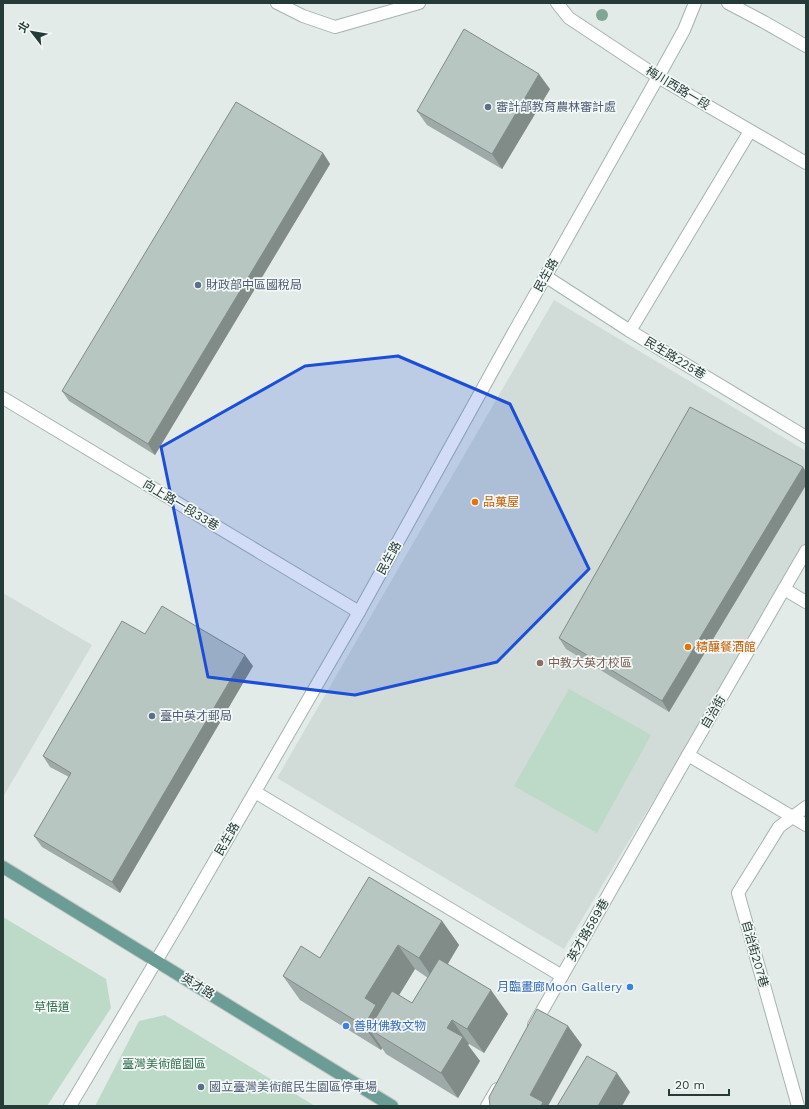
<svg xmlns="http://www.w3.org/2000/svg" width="809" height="1109" font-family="'Work Sans','Noto Sans TC',sans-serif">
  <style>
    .built { fill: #d1dbd8 }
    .park { fill: #bddac9 }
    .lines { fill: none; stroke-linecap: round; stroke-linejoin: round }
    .minor-casing { stroke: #a6b3af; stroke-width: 14 }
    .major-casing { stroke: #c2c8c7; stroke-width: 14 }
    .minor { stroke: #fff; stroke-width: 12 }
    .major { stroke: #6b9d96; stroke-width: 12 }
    .tree { fill: #82a694 }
    .wall { fill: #9eaaa7; fill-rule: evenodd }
    .shaded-wall { fill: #818b88 }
    .building { fill: #b8c6c2; stroke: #818b88 }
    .marked { fill: #1d4ed8; fill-opacity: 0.2; stroke: #1d4ed8; stroke-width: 3; stroke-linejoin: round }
    .service-dot { fill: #5c6f8a; stroke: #f3f8f6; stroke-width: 1.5 }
    .food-dot { fill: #e8710a; stroke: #f3f8f6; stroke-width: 1.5 }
    .education-dot { fill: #8d6e63; stroke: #f3f8f6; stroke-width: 1.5 }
    .shop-dot { fill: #3f7fe0; stroke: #f3f8f6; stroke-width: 1.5 }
    .labels { text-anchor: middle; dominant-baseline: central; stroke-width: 3.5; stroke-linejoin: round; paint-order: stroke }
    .street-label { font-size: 12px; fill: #243b37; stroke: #f3f8f6 }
    .service-label { font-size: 12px; fill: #4e5e75; stroke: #f3f8f6; text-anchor: start }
    .food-label { font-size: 12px; fill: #c56008; stroke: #f3f8f6; text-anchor: start }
    .education-label { font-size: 12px; fill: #785e54; stroke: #f3f8f6; text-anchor: start }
    .shop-label { font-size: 12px; fill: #366cbe; stroke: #f3f8f6; text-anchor: end }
    .park-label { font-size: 12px; fill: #326e50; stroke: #f3f8f6 }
  </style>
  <rect width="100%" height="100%" fill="#e3ebe8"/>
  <!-- built -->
  <g class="built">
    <path d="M554,300L806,451V547L564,949L277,778Z"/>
    <path d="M3,593L92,645L3,797Z"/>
  </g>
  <!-- park -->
  <g class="park">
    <path d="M569,689L651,735L597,833L514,786Z"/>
    <path d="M3,917L106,979L111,1008L47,1106H3Z"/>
    <path d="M165,1015L315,1106H95L139,1021Z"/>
  </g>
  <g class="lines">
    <defs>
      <g id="minor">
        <path d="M277,3L303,16L335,27L419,3"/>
        <path d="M557,3L569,18L658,77L806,163"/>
        <path d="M728,3L764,22L806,46"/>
        <path d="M545,276L630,331L806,437"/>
        <path d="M630,331L750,131"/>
        <path d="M3,398L359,612"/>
        <path d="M806,551L688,755L806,825"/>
        <path d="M784,589L806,602"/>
        <path d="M255,792L562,976"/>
        <path d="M534,1025L688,755"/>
        <path d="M70,1106L184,914L359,612L514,332L658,77L684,30L695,3"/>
        <path d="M487,1106L497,1089"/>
        <path d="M798,1106L738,893L779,827L806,807"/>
      </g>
      <path id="major" d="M3,867L392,1106"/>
    </defs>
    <!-- minor casing -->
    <use href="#minor" class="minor-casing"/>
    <!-- major casing -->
    <use href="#major" class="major-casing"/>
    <!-- minor -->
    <use href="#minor" class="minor"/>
    <!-- major -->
    <use href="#major" class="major"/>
  </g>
  <!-- trees -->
  <circle class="tree" cx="602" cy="15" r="6"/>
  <!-- wall -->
  <g class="wall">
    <path d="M550,89L502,169L427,125L417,111Z"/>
    <path d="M323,153L330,164L155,455L69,401L62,391Z"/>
    <path d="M803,467L806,472V485L669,712L566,649L559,638Z"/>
    <path d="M145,634L253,666L120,893L42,847L34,836L69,777L50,767L43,756Z"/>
    <path d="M442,921L459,945L448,964L508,1014L484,1053L469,1044L468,1045L480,1061L458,1098L386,1054L382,1048L381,1050L300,1000L283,976L320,958ZM415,969L428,978L412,1003L399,995Z"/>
  </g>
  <!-- shaded-wall -->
  <g class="shaded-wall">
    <path d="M539,74L550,89L502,169L492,154Z"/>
    <path d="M323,153L330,164L155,455L148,444Z"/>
    <path d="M803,467L806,472V485L669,712L662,701Z"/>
    <path d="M245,655L253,666L120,893L112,882Z"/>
    <path d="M442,921L459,945L436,983L419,958Z"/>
    <path d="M398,945L415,969L385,1018L369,1029L382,1048L381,1050L364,1026L365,998Z"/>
    <path d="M491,990L508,1014L484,1053L467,1029Z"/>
    <path d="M452,1020L469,1044L468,1045L480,1061L458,1098L441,1073L447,1028Z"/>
    <path d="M568,1026L582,1045L548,1106H538L530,1095Z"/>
    <path d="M617,1073L630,1092L622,1106H598Z"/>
  </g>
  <!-- building -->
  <g class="building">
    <path d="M464,29L539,74L492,154L417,111Z"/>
    <path d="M236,102L323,153L148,444L62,391Z"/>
    <path d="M690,407L803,467L662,701L559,638Z"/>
    <path d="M162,606L245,655L112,882L34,836L71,773L43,756L122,621L145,634Z"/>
    <path d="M369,877L442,921L419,958L398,945L365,998L376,1005L364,1026L283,976L301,946L320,958Z"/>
    <path d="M439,959L491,990L467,1029L452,1020L447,1028L463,1037L441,1073L369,1029L392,991L412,1003Z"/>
    <path d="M537,1009L568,1026L530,1095L543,1102L541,1106H490L489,1097Z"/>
    <path d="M587,1056L617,1073L598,1106H557Z"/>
  </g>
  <!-- marked area -->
  <path class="marked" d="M398,356L510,404L589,569L497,662L355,695L208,677L161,447L305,366Z"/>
  <!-- markers -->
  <g class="service-dot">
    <circle cx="488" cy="107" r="4"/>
    <circle cx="198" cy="285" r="4"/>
    <circle cx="152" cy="716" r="4"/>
    <circle cx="201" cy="1087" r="4"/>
  </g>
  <g class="food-dot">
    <circle cx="475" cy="502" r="4"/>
    <circle cx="688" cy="647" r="4"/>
  </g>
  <circle class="education-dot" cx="540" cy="663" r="4"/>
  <g class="shop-dot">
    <circle cx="630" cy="987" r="4"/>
    <circle cx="346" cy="1026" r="4"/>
  </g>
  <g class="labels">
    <!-- street labels -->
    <g class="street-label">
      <text transform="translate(678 88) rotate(31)">梅川西路一段</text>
      <text transform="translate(546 275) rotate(-61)">民生路</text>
      <text transform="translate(675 358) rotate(31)">民生路225巷</text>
      <text transform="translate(181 505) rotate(31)">向上路一段33巷</text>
      <text transform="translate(389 558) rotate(-61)">民生路</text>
      <text transform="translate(713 712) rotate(-60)">自治街</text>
      <text transform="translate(227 839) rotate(-60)">民生路</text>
      <text transform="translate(588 930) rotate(-60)">英才路589巷</text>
      <text transform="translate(755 954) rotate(74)">自治街207巷</text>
      <text transform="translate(198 986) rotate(32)">英才路</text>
    </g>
    <!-- service labels -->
    <g class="service-label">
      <text x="496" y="107">審計部教育農林審計處</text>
      <text x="206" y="285">財政部中區國稅局</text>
      <text x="160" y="716">臺中英才郵局</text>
      <text x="209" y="1087">國立臺灣美術館民生園區停車場</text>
    </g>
    <!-- food labels -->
    <g class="food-label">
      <text x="483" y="502">品菓屋</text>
      <text x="696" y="647">精釀餐酒館</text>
    </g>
    <!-- education labels -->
    <g class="education-label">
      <text x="548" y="663">中教大英才校區</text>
    </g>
    <!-- shop labels -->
    <g class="shop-label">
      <text x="622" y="987">月臨畫廊Moon Gallery</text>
      <text x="354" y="1026" text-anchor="start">善財佛教文物</text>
    </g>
    <!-- park labels -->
    <g class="park-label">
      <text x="52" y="1007">草悟道</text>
      <text x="164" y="1064">臺灣美術館園區</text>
    </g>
  </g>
  <!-- border -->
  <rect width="809" height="1109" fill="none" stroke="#243b37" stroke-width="8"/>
  <!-- north arrow -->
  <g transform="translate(32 32) rotate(301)" stroke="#f3f8f6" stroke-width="3" paint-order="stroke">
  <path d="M0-3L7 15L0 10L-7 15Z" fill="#243b37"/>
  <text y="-6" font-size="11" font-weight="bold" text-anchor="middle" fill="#243b37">北</text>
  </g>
  <!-- scale -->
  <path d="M669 1089v6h60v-6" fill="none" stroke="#243b37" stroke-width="2"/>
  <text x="675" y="1089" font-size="12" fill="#243b37" stroke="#f3f8f6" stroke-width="3" paint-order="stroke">20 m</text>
</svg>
